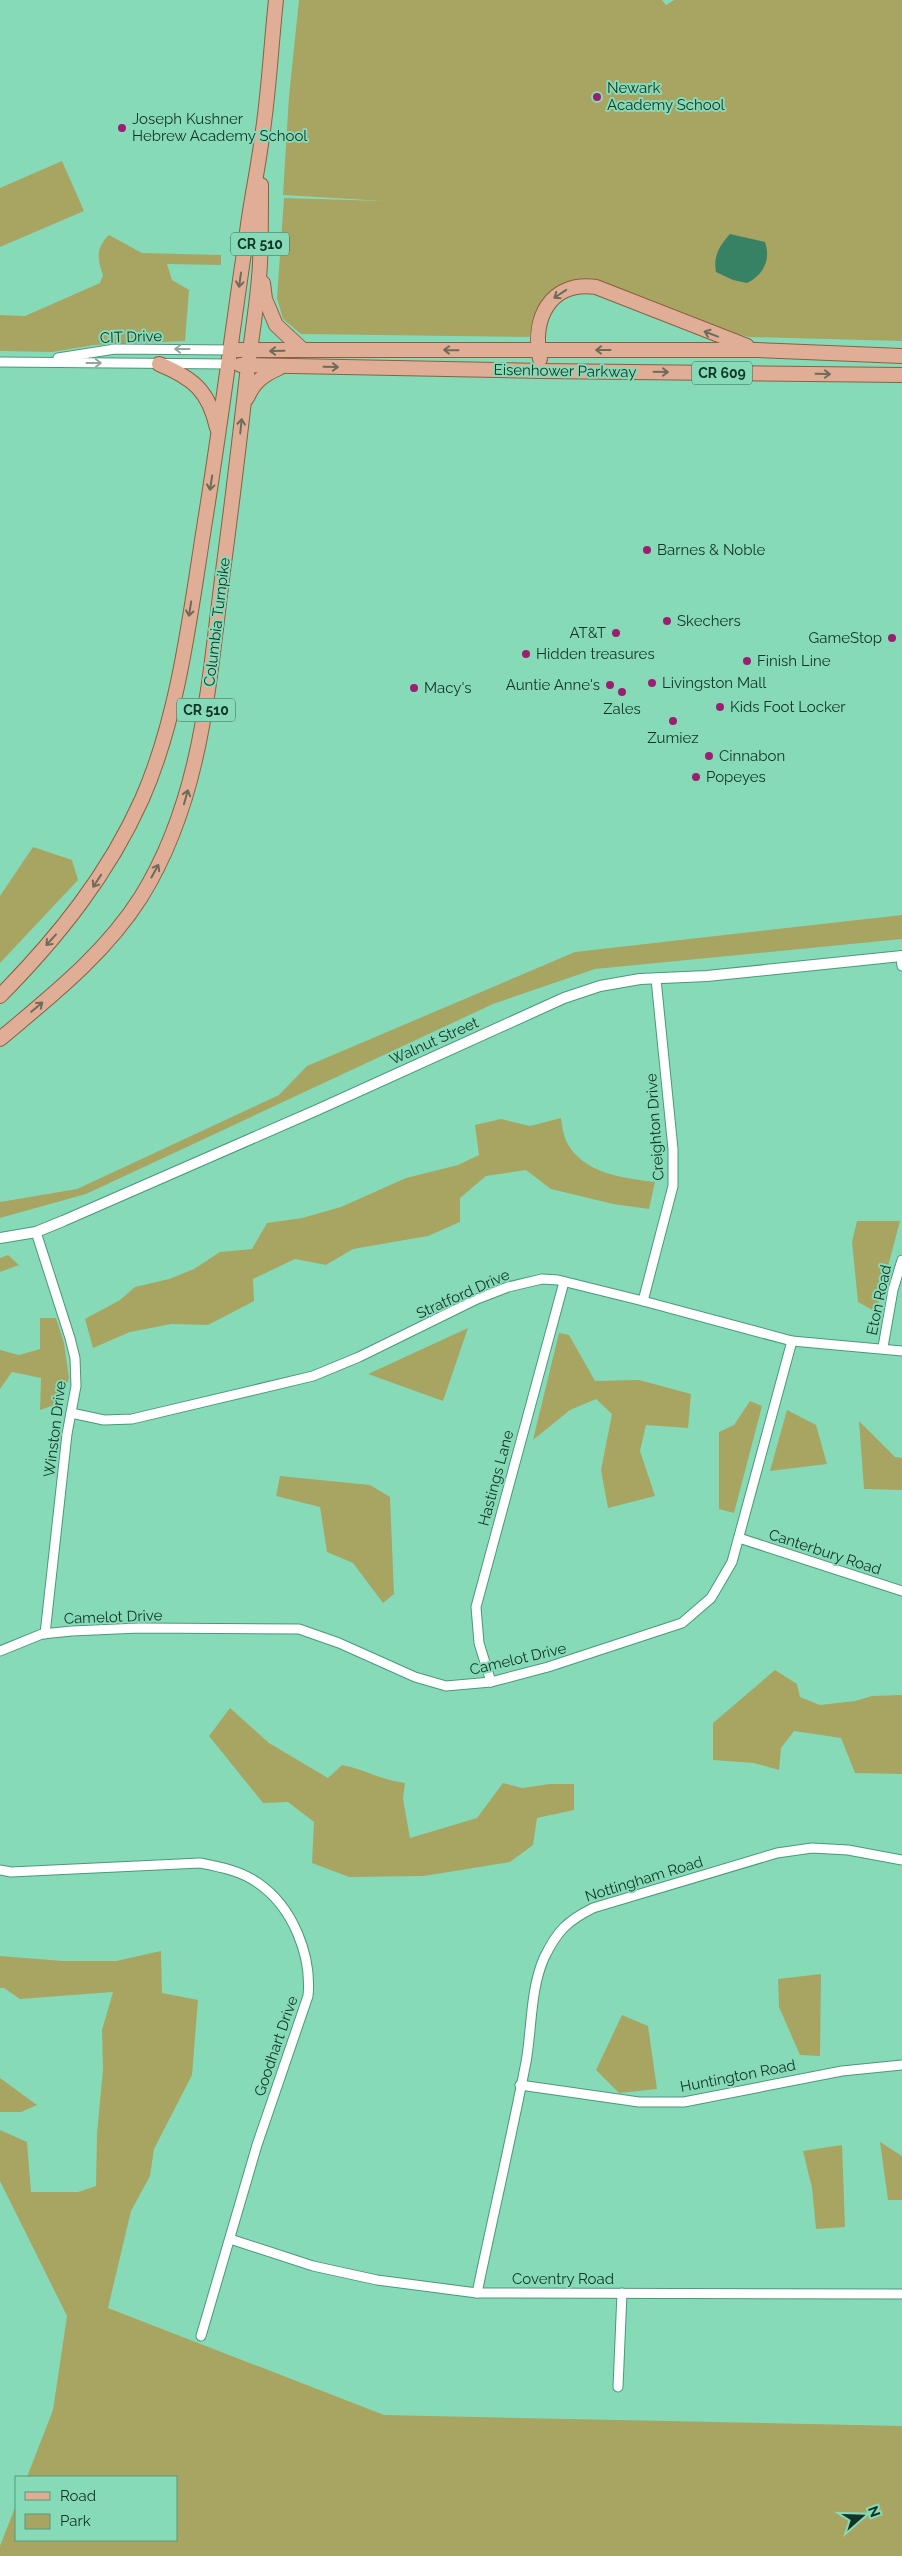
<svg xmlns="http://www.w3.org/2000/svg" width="902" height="2556" font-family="Raleway,sans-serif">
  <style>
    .green { fill: #a8a563 }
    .water { fill: #378165 }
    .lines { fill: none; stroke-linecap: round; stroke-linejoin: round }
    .minor-casing { stroke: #479a7a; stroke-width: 11 }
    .tertiary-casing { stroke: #479a7a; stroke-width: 12 }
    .primary-casing { stroke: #8a6042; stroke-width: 16 }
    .minor { stroke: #fff; stroke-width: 9 }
    .tertiary { stroke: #fff; stroke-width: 10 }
    .primary { stroke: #e0ae96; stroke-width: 14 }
    .oneway { stroke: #6e6b59 }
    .oneway2 { stroke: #94a49e }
    .poi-dot { fill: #9d1d71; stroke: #87dab8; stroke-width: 2 }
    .labels { text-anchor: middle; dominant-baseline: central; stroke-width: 4; stroke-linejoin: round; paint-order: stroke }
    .shield { fill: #87dab8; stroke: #346652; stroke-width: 1 }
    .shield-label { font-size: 14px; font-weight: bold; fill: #113427 }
    .poi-label { font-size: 15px; fill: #113427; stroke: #87dab8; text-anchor: start }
    .street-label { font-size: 15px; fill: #113427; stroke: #87dab8 }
  </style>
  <rect width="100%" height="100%" fill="#87dab8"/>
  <!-- green -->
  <g class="green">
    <path d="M299,0H662L666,5L674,0H902V341L749,337L708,326L599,281L554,289L529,337L301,334L283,319L277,298L284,198L384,201L283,195L289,96Z"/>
    <path d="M62,161L84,211L0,247V188Z"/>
    <path d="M109,235L142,253L221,255V265L167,264L172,280L189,290L185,341L94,345L52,352L0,351V315L25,316L100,283L103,275C97,259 96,247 109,235Z"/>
    <path d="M33,847L72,860L78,880L0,963V896Z"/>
    <path d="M902,915V939L595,969L493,1004L86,1194L0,1218V1202L77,1189L279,1095L307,1066L575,952Z"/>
    <path d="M561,1118C562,1125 563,1134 566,1141C583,1174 623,1178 655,1182L649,1209L613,1204L551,1189L526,1170L486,1176L460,1198V1222L428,1236L353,1249L326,1265L295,1259L253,1279L254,1301L208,1325L171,1324L130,1332L93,1348L85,1319L120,1300L135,1287L169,1279L194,1269L220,1252L252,1249L267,1223L302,1218L341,1207L406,1178L458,1165L479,1155L475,1125L501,1119L530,1126Z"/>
    <path d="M857,1221H900L876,1312L858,1302L852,1242Z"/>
    <path d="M8,1255L19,1265L0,1272V1258Z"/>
    <path d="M40,1318H56L64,1343L69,1378L60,1403L40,1410L41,1378L12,1372L0,1389V1350L19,1355L40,1349Z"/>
    <path d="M468,1328L443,1401L368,1374Z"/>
    <path d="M559,1333L569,1335L595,1381L639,1380L691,1394L688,1428L646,1425L640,1451L655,1496L608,1508L601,1470L612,1414L596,1399L570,1410L533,1440Z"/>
    <path d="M750,1401L762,1406L734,1513L719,1509V1432L734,1425Z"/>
    <path d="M787,1410L816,1425L827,1464L770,1471Z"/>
    <path d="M859,1421L895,1457L902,1458V1490L864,1489Z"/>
    <path d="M280,1476L370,1485L390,1497L394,1594L383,1603L353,1563L327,1552L320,1507L276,1496Z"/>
    <path d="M775,1670L797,1684L800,1697L820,1705L855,1701L872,1696L902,1695V1774L855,1773L841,1738L794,1731L781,1748L779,1770L754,1763L713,1760V1723Z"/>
    <path d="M230,1708L269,1743L328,1778L342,1765C366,1770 382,1780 405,1783L403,1799L410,1838L477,1818L503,1783L522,1788L550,1784H574V1810L537,1818L533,1845L510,1862L424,1876L349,1877L312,1863L314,1822L288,1802L263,1803L209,1736Z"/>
    <path d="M161,1951L162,1993L198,2000L192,2075L154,2149L150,2176L131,2211L108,2308L384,2415L902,2426V2556H0V2546L16,2505V2540H176V2477H27L53,2410L67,2316L0,2181V2130L27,2142L31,2192H78L96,2186L97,2133L103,2069L102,2030L113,1992L20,1999L4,1988H0V1956L63,1961H116Z"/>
    <path d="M821,1974L820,2056L800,2055L779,2007L778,1979Z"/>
    <path d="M622,2015L648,2026L657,2089L619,2093L596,2070Z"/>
    <path d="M0,2078L37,2105L21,2112H0Z"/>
    <path d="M880,2142L902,2156V2200H888Z"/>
    <path d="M842,2145L845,2227L816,2229L812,2188L803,2151Z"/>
  </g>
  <!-- water -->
  <path class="water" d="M730,234L765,242C771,260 764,274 747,283L733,280L716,272C713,257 719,246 730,234Z"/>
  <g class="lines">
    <defs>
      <g id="minor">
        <path d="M58,358L115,349L231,350"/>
        <path d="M0,362L229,364"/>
        <path d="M901,957L902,966"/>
        <path d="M36,1232L70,1338L75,1358L76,1386L67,1434L45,1634"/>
        <path d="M643,1301L673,1186V1149L656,979"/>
        <path d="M883,1347L893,1290L902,1260"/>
        <path d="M71,1413L104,1420L132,1419L313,1376L359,1357L477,1299L508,1287L542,1279L558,1280L643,1301L792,1341L902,1351"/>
        <path d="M739,1538L902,1591"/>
        <path d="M0,1651L42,1634L72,1631L139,1628L299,1629L339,1643L415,1677L446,1686L491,1682L548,1667L682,1623L711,1598L732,1562L792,1341"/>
        <path d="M491,1682L479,1643L476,1607L564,1282"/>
        <path d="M0,1870L11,1872L200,1863C221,1867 241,1871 258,1883C293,1907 312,1956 308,1996L257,2145L201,2336"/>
        <path d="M520,2085L639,2102H684L842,2071L902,2065"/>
        <path d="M230,2239L313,2266L377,2280L477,2293L902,2294"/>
        <path d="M477,2293C493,2216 511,2139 526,2062C532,2029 530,1990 544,1958C557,1931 567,1921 593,1908L777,1853L812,1848L848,1850L902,1860"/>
        <path d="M618,2387L622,2293"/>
      </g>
      <path id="tertiary" d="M0,1238L36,1232L63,1221L317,1110L564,998L600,986L640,979L707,976L902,956"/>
      <g id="primary">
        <path d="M263,283L265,299L276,325L303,350"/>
        <path d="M231,350H757L902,356"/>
        <path d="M540,359C532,319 549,281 596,287L747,346"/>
        <path d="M159,364C193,378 209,391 217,428"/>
        <path d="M240,365L542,371L902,375"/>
        <path d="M247,398C254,382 263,375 279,368"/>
        <path d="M0,996C58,937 108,875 142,799C180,713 191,607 206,515C221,421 233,326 247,232C251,200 258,169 262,137C269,92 271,46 276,0"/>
        <path d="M0,1039C51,996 105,954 141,897C205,794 209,673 225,556C233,496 240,436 247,375C251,339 258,301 260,264C261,238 261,211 261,185"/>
      </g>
    </defs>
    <!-- minor casing -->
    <use href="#minor" class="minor-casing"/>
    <!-- tertiary casing -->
    <use href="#tertiary" class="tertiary-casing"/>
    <!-- primary casing -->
    <use href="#primary" class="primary-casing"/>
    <!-- minor -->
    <use href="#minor" class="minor"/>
    <!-- tertiary -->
    <use href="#tertiary" class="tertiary"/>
    <!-- primary -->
    <use href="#primary" class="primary"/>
  </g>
  <!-- one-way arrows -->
  <defs><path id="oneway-shaft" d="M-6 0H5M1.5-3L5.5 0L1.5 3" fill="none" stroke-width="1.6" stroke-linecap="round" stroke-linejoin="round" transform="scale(1.25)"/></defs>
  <g class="oneway">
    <use href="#oneway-shaft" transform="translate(240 280) rotate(98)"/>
    <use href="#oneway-shaft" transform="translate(560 294) rotate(146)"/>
    <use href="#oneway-shaft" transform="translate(711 334) rotate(-159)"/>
    <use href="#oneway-shaft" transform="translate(451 350) rotate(-179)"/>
    <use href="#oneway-shaft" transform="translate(603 350) rotate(180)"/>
    <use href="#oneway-shaft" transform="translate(277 351) rotate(179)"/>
    <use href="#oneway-shaft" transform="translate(331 367) rotate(1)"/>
    <use href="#oneway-shaft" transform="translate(661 372) rotate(1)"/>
    <use href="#oneway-shaft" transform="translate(823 374) rotate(1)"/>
    <use href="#oneway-shaft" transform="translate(241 426) rotate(-84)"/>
    <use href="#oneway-shaft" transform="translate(211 483) rotate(99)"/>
    <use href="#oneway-shaft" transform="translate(190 609) rotate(99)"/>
    <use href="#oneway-shaft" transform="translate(186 797) rotate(-74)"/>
    <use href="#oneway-shaft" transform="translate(155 871) rotate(-61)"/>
    <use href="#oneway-shaft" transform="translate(97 881) rotate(123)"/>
    <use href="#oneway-shaft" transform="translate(51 940) rotate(132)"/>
    <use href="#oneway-shaft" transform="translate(37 1007) rotate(-40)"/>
  </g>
  <g class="oneway2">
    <use href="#oneway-shaft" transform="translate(182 349) rotate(-180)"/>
    <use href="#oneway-shaft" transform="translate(94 363)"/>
  </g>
  <!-- markers -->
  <g class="poi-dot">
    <circle cx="597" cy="97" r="5"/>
    <circle cx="122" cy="128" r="5"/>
    <circle cx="647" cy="550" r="5"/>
    <circle cx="667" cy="621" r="5"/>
    <circle cx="616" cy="633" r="5"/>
    <circle cx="892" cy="638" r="5"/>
    <circle cx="526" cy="654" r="5"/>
    <circle cx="747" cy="661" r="5"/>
    <circle cx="652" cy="683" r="5"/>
    <circle cx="610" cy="685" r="5"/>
    <circle cx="414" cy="688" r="5"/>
    <circle cx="622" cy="692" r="5"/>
    <circle cx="720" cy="707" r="5"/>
    <circle cx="673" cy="721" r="5"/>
    <circle cx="709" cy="756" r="5"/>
    <circle cx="696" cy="777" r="5"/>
  </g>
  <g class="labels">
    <!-- shield labels -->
    <g class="shield">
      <rect x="231" y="232.5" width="58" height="23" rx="4"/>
      <rect x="692" y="361.5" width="60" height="23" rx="4"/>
      <rect x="177" y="698.5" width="58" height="23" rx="4"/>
    </g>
    <g class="shield-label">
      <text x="260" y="244">CR 510</text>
      <text x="722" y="373">CR 609</text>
      <text x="206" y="710">CR 510</text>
    </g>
    <!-- poi labels -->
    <g class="poi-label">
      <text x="607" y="88">Newark<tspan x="607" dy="17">Academy School</tspan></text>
      <text x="132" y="119">Joseph Kushner<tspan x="132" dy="17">Hebrew Academy School</tspan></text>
      <text x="657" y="550">Barnes &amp; Noble</text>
      <text x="677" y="621">Skechers</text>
      <text x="606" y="633" text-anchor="end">AT&amp;T</text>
      <text x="882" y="638" text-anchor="end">GameStop</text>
      <text x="536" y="654">Hidden treasures</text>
      <text x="757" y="661">Finish Line</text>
      <text x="662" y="683">Livingston Mall</text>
      <text x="600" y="685" text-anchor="end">Auntie Anne's</text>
      <text x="424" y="688">Macy's</text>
      <text x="730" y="707">Kids Foot Locker</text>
      <text x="622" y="709" text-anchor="middle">Zales</text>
      <text x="673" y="738" text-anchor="middle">Zumiez</text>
      <text x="719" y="756">Cinnabon</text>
      <text x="706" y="777">Popeyes</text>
    </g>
    <!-- street labels -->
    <g class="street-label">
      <text transform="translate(131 337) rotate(-2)">CIT Drive</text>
      <text transform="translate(565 371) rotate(1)">Eisenhower Parkway</text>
      <text transform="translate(217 622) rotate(-83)">Columbia Turnpike</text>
      <text transform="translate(434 1041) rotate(-24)">Walnut Street</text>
      <text transform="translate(655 1127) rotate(-94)">Creighton Drive</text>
      <text transform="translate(463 1294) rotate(-24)">Stratford Drive</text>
      <text transform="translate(879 1300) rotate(-78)">Eton Road</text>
      <text transform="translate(55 1429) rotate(-83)">Winston Drive</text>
      <text transform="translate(496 1478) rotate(-75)">Hastings Lane</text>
      <text transform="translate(825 1552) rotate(18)">Canterbury Road</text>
      <text transform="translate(113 1617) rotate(-2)">Camelot Drive</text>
      <text transform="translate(518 1659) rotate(-13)">Camelot Drive</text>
      <text transform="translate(644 1879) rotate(-17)">Nottingham Road</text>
      <text transform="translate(276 2046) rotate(-71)">Goodhart Drive</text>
      <text transform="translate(738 2076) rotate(-11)">Huntington Road</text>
      <text x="563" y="2279">Coventry Road</text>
    </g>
  </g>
  <!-- legend -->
  <rect x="15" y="2476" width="162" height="65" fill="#87dab8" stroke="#58987e"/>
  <rect x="25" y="2492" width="25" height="8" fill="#e0ae96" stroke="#58987e"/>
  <text x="60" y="2501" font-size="15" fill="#113427">Road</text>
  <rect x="25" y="2514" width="25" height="15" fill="#a8a563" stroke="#58987e"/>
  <text x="60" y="2526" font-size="15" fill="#113427">Park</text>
  <!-- north arrow -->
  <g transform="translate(862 2516) rotate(70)" stroke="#87dab8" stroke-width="4" paint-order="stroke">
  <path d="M0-4L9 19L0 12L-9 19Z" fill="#113427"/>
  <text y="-8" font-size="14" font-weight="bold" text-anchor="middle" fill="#113427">N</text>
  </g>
</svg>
